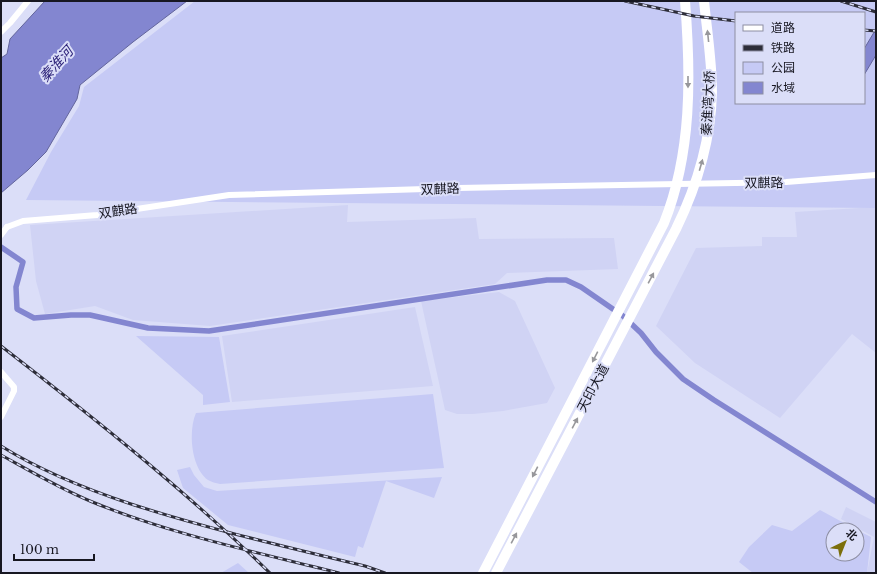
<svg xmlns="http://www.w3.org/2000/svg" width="877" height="574" font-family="'Libre Baskerville','Noto Sans SC',serif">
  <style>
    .built { fill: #d0d3f4 }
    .green { fill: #c6caf5; fill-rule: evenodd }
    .water { fill: #8386d0; stroke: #63659c }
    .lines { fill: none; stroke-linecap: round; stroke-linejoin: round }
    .canal { stroke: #8386d0; stroke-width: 5.5 }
    .minor { stroke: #fff; stroke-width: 6 }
    .primary { stroke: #fff; stroke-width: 10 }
    .rail-casing { stroke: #2d2d39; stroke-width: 3 }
    .rail { stroke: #dbdef8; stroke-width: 1.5; stroke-dasharray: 4.5; stroke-linecap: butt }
    .oneway { fill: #97979b }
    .labels { text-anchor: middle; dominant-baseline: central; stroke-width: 4; stroke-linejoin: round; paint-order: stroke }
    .street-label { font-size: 13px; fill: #171721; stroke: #dbdef8 }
    .water-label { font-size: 14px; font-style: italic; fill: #2e247a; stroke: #dbdef8 }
  </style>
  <rect width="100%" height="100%" fill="#dbdef8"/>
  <!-- built -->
  <g class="built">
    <path d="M348,205L347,222L476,218L479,239L614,238L618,269L507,273L495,284L210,326L133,320L95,306L45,314L36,281L30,225Z"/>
    <path d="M876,207V353L852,334L780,418L695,363L656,326L696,248L762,246V237H797L795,212Z"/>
    <path d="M499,292L515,301L555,388L547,403L503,411L473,414H457L445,410L421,301Z"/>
    <path d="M415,307L433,386L232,402L222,336Z"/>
    <path d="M846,507L876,522V573H867L874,537L841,519Z"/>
  </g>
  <!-- green -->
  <g class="green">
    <path d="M195,1H876V208L26,200L51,152L79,106L84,87ZM736,13H864V103H736Z"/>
    <path d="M136,336L219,337L230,402L203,405V395Z"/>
    <path d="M433,394L444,468L220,484C216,483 211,482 208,480C191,468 188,431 196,413Z"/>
    <path d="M190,467L194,475L204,487L217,491L442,477L434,498L386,481L363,548L358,546L355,557L228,525L183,488L177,470Z"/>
    <path d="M820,510L857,530H833V554H857V530L871,537L867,573H753L739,562L749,547L772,525L792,531Z"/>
    <path d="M238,563L249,573H221Z"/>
  </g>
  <!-- water -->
  <g class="water">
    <path d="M45,1H187L133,42L80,85L77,99L46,152L28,170L1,193V58L7,54L10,39Z"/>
    <path d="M876,29V55L864,75V49Z"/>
  </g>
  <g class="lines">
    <!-- canal -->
    <path class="canal" d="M1,247L23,262L16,287L17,309L34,318L71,315H90L148,328L209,331L547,280H566L581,287L623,316L641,333L656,352L683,379L714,400L876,502"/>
    <!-- minor -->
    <g class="minor">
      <path d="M1,32L10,23L28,1"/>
      <path d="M7,227L23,221L97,215L229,195L458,188L786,182L876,175"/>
      <path d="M1,235L7,227"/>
      <path d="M1,372L14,387V391L1,417"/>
    </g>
    <!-- primary -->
    <g class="primary">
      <path d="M483,573L664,223C692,153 691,76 685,1"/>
      <path d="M496,573L676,229C697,186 711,140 712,92C712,62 707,31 704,1"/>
    </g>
    <defs>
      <g id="rail">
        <path d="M625,1L694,16L736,21"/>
        <path d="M841,1L876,12"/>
        <path d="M864,30L876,31"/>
        <path d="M1,346C94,418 186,491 270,573"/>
        <path d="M1,446C41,471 86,489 131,504C208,529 287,547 365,566L385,573"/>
        <path d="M1,455C30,471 59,488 90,501C169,534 256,552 339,573"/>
      </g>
    </defs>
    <!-- rail casing -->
    <use href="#rail" class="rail-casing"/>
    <!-- rail -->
    <use href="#rail" class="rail"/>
  </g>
  <!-- one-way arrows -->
  <defs><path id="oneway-solid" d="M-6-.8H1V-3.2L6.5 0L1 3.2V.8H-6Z"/></defs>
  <g class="oneway">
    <use href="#oneway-solid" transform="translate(708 36) rotate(-96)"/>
    <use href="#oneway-solid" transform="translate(688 82) rotate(90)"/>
    <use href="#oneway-solid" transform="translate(701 165) rotate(-74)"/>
    <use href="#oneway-solid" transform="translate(651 278) rotate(-62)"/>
    <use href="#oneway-solid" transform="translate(595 357) rotate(117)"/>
    <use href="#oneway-solid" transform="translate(575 423) rotate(-62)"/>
    <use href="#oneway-solid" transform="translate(535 472) rotate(117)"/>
    <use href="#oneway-solid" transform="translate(514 538) rotate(-62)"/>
  </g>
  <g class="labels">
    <!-- street labels -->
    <g class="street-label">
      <text transform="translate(708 103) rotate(-87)">秦淮湾大桥</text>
      <text transform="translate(764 183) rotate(-1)">双麒路</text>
      <text transform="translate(440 189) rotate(-2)">双麒路</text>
      <text transform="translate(118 211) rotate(-8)">双麒路</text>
      <text transform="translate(593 388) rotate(-62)">天印大道</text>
    </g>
    <!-- water labels -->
    <g class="water-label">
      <text transform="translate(56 64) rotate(-48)">秦淮河</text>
    </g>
  </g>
  <!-- border -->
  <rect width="877" height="574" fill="none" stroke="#171721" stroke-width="4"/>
  <!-- legend -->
  <rect x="735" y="12" width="130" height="92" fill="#dbdef8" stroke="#8d8ea2"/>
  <rect x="743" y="25" width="20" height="6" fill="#ffffff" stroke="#8d8ea2"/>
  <text x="771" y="32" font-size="12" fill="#171721">道路</text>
  <rect x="743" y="45" width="20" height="6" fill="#2d2d39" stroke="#8d8ea2"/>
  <text x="771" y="52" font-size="12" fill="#171721">铁路</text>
  <rect x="743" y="62" width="20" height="12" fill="#c6caf5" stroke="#8d8ea2"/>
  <text x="771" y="72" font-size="12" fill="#171721">公园</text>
  <rect x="743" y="82" width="20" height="12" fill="#8386d0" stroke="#8d8ea2"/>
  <text x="771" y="92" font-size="12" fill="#171721">水域</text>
  <!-- north arrow -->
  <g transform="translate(845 542) rotate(43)"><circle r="19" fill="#dbdef8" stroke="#8d8ea2"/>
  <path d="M0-3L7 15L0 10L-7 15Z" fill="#7b6e0b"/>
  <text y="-6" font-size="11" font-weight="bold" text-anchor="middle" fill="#171721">北</text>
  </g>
  <!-- scale -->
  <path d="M14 554v6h80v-6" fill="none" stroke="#171721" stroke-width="2"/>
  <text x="20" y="554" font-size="12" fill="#171721" stroke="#dbdef8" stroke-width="3" paint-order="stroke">100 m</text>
</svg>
